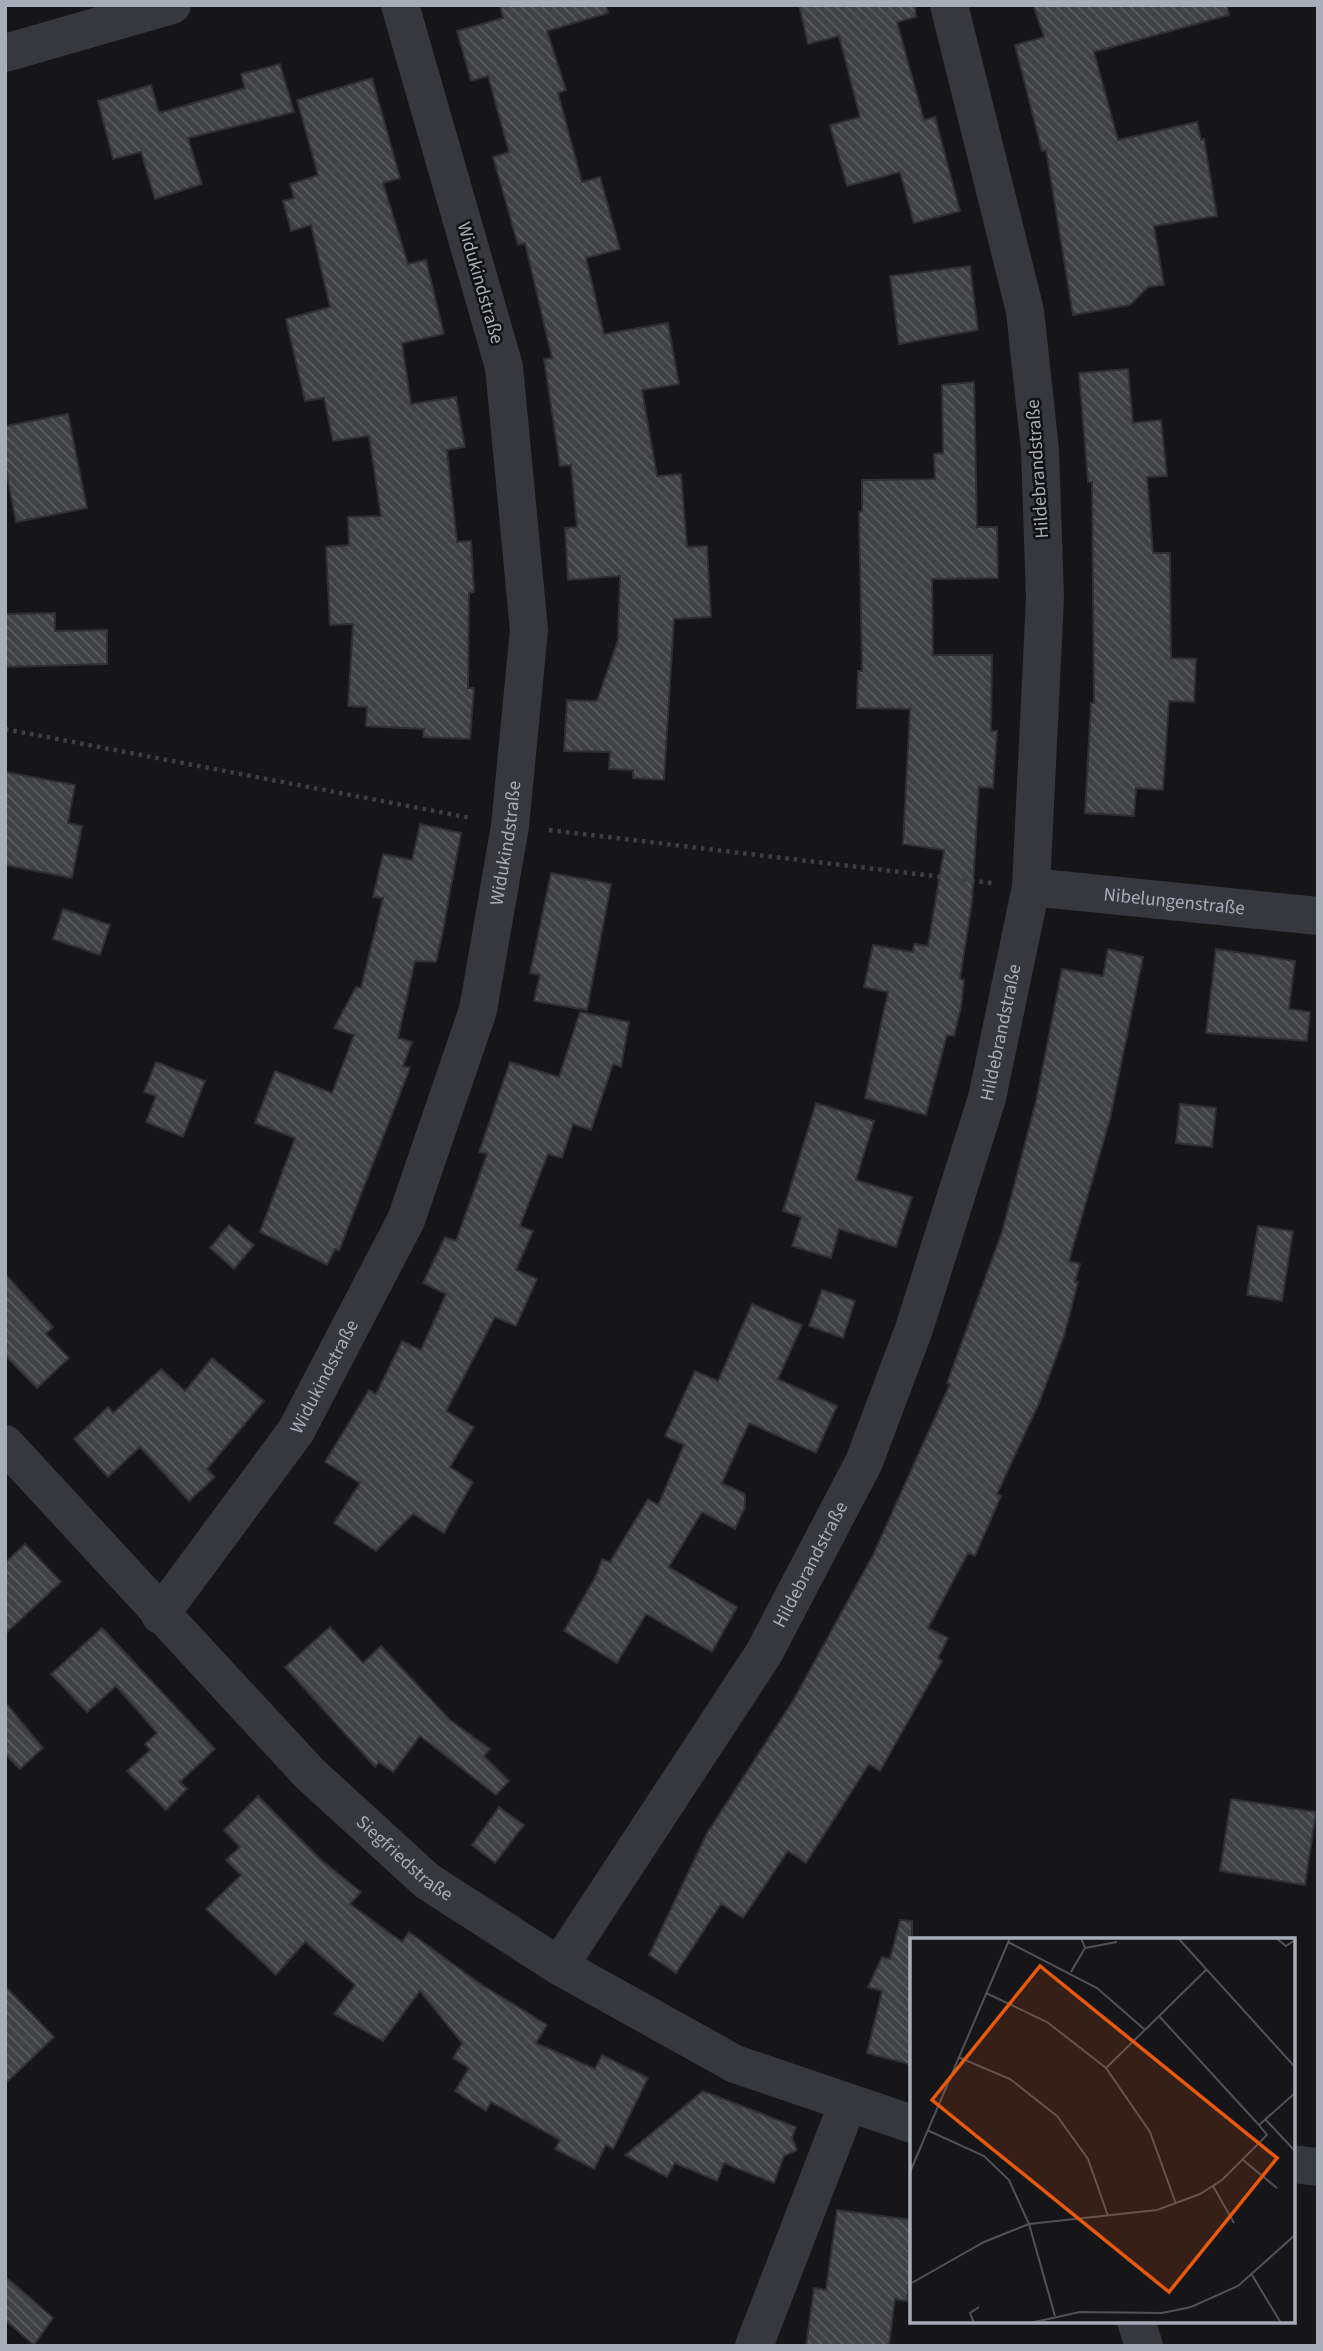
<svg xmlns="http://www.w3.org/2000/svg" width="1323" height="2351" font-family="'Source Sans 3',sans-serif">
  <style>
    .building { fill: url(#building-back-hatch); stroke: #303034; stroke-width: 2 }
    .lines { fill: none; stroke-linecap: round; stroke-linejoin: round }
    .path { stroke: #3d3f44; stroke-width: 4.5; stroke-dasharray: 3.5 5; stroke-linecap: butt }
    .minor { stroke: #37383d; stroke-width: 38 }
    .labels { text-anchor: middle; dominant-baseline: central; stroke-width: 5; stroke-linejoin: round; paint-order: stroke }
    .street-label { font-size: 19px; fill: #a8adb8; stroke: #111113 }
    .inset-road { fill: none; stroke: #505258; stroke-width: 2 }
    .view { fill: #e8590c; fill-opacity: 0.15; stroke: #e8590c; stroke-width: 3.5 }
    .inset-edge { fill: none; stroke: #a8adb8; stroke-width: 3.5 }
  </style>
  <defs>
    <pattern id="building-back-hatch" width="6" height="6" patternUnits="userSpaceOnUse" patternTransform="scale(1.75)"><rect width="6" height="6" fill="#404145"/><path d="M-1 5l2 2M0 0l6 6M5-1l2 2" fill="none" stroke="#595a5e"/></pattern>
  </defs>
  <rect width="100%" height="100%" fill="#161618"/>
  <!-- building -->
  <g class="building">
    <path d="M500,5H606L608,13L547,31L566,90L558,93L582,182L600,177L620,249L586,258L604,334L668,323L679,384L642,390L657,476L681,474L687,547L707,546L711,617L674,619L664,780L633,778V770L609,769L610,752L564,751L567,700L597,701L618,640L620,576L568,580L565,528L577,527L571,465L560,466L544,359L552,358L525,243L518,245L493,157L509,152L488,76L471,81L457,31L503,18Z"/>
    <path d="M799,5H915L916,17L897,22L924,120L935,117L960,211L914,223L900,172L847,186L830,125L860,117L839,36L808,44Z"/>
    <path d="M1033,5H1227L1229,15L1094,52L1118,140L1197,122L1201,140L1204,139L1217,216L1154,226L1164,285L1148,287L1130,305L1073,315L1046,150L1042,151L1015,45L1044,37Z"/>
    <path d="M280,64L294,112L188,138L202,184L155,199L141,152L113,159L98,101L151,85L159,113L245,88L241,74Z"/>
    <path d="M372,78L400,178L383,183L408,264L426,260L444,334L402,343L411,404L456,397L465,447L447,450L457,542L471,541L474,592L469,593L468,688H474L470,739L423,737L424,729L366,726L367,707L348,706L353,624L330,625L326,547L349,545L348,517L381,516L369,436L333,441L324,398L305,401L286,319L330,307L311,225L291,231L283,201L294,198L290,184L318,175L297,100Z"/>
    <path d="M970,266L978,330L899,344L890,276Z"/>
    <path d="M1128,369L1133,423L1161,420L1167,476L1147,477L1153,553H1170L1171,658L1196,659L1194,702L1169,701L1163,790L1136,788L1134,816L1085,813L1091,703H1094L1092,482H1088L1079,373Z"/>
    <path d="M974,382L977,527H997L998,578L932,579L933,655H992L991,731H997L995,760L993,788L979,787L972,902L960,979L964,980L961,1007L954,1036L947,1035L926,1115L865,1098L888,992L864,987L873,945L913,952L914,944L928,946L944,850L903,844L910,709L857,708L858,671H862L859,512L862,511V480L935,479L934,454L943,453L942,385Z"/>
    <path d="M68,414L87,508L16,522L5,464V426Z"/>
    <path d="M55,613V631L107,630V664L5,667V614Z"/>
    <path d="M5,772L75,785L68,823L82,826L72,878L5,865Z"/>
    <path d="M420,824L461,833L442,936L436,962L415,961L398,1038L412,1042L403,1066L410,1068L339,1251L335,1249L327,1265L260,1232L295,1138L255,1123L275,1071L332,1093L354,1035L334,1028L356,987L361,988L383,898L373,897L383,854L412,860Z"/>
    <path d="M551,873L611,884L587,1010L534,1001L540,975L530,973Z"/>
    <path d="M63,909L110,925L100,955L53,939Z"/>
    <path d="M1108,949L1143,957L1110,1119L1069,1261L1080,1264L1075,1282H1078L1064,1336L1039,1403L997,1494L1001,1496L975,1556L968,1553L928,1628L948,1638L938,1658L942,1661L880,1771L869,1764L806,1863L788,1851L743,1918L721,1904L676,1973L649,1955L707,1833L794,1699L873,1555L950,1384L947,1383L1002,1232L1036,1101L1062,969L1103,976Z"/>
    <path d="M1216,949L1295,961L1289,1009L1310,1012L1307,1041L1206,1033Z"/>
    <path d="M580,1012L629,1022L621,1067L613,1064L591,1130L573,1124L562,1158L548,1154L520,1226L533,1231L516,1270L537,1279L516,1326L495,1317L446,1411L474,1427L450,1467L473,1482L444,1533L413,1514L376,1551L334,1523L360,1483L325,1462L369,1390L376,1394L402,1341L421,1350L446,1294L423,1283L445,1237L456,1241L487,1154L479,1152L510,1062L559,1077Z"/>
    <path d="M156,1062L205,1081L183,1137L146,1122L156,1096L144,1092Z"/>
    <path d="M816,1103L874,1121L856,1180L912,1197L896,1247L839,1229L831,1258L792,1246L801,1217L783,1211Z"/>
    <path d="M1180,1104L1216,1108L1212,1147L1176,1143Z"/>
    <path d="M229,1225L254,1245L234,1269L210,1248Z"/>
    <path d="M1258,1226L1293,1231L1282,1301L1247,1295Z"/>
    <path d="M5,1274L53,1327L46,1334L69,1358L37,1388L5,1355Z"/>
    <path d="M822,1290L855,1301L843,1338L809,1326Z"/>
    <path d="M752,1304L802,1325L778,1379L837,1406L816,1453L749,1423L722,1483L745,1494V1507L735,1529L702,1512L669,1567L737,1607L712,1652L646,1614L617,1663L564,1631L596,1576L602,1559L610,1562L648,1499L658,1505L684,1445L665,1436L695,1371L718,1381Z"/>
    <path d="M212,1358L264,1401L207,1469L215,1477L189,1501L140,1447L108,1477L74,1439L108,1407L113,1413L161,1369L185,1391Z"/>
    <path d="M25,1544L61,1582L5,1634V1563Z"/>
    <path d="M330,1627L363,1663L381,1646L450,1720L490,1749L484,1756L509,1781L496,1795L420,1736L393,1772L379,1762L375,1767L285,1667Z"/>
    <path d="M102,1628L215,1749L180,1782L187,1789L166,1810L127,1771L150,1750L145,1744L157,1733L116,1686L87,1712L51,1674Z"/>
    <path d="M5,1702L43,1748L20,1769L5,1754Z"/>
    <path d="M258,1796L320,1859L361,1892L350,1904L402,1942L409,1932L479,1983L547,2025L536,2043L595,2069L602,2055L648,2078L613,2149L606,2145L594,2169L555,2149L560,2140L491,2102L486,2111L455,2091L469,2068L453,2058L462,2043L420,1991L383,2041L334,2014L355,1985L305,1942L276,1975L206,1909L241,1875L226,1860L240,1847L224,1830Z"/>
    <path d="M1231,1799L1316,1812L1305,1885L1220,1871Z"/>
    <path d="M499,1807L524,1825L495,1863L472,1845Z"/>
    <path d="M900,1920L912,1921V2065L867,2053L882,1991L868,1987L882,1957L890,1959Z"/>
    <path d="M5,1986L54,2037L5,2084Z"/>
    <path d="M703,2091L796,2127L792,2138L797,2150L784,2156L774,2183L724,2163L717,2181L675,2163L667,2177L625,2155Z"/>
    <path d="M837,2210L912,2220V2268L907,2301L895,2299L889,2346H806L814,2288L826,2290Z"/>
    <path d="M5,2276L53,2318L34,2345L5,2320Z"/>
  </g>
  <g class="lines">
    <!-- path -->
    <g class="path">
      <path d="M5,729L471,818"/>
      <path d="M549,830L992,883"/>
    </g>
    <!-- minor -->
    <g class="minor">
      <path d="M5,53L172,5"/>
      <path id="s1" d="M1031,887L1318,916"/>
      <path id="s2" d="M5,1444L309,1773L427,1881L559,1966L735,2064L912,2124"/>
      <path id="s3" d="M160,1615L296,1431L406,1220L478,1010L510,826L529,630L504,367L400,5"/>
      <path id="s4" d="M559,1966L764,1653L864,1462L914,1329L987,1098L1031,887L1045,598L1040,450L1025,311L949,5"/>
      <path d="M1293,2164L1318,2167"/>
      <path d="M1136,2321L1144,2346"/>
      <path d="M754,2346L848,2103"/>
    </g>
  </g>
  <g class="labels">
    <!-- street labels -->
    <g class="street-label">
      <text transform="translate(480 283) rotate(74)">Widukindstraße</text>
      <text transform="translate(1038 469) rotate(-94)">Hildebrandstraße</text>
      <text stroke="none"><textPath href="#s3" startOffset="858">Widukindstraße</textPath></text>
      <text stroke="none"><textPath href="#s1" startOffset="144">Nibelungenstraße</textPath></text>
      <text stroke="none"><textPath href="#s4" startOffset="1041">Hildebrandstraße</textPath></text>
      <text stroke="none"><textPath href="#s3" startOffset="290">Widukindstraße</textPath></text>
      <text stroke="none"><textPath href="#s4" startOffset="474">Hildebrandstraße</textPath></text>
      <text stroke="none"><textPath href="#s2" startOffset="576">Siegfriedstraße</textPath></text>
    </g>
  </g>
  <!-- overview -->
  <g transform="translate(910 1938)">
    <rect width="385" height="385" fill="#161618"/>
    <path class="inset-road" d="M268,0L385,129M366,0L376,8L385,2M98,4L187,50L234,91M175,10L207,4M161,34L175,10L171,0M76,55L137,84L196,130L240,194L266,266M249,78L349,187M48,119L100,141L147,178L178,221L198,278M196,130L296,32M355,181L385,213M17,192L74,218L99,242L119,286L145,378M333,222L367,250M0,234L100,0M303,248L324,285M342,337L371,385M0,346L74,304L119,286L247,272L290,256L312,242L357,197L349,187L385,155M64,385L60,375L69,369M120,385L170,374L252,375L281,369L328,348L385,297"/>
    <path class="view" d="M130,28L367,220L259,354L22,162Z"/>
    <rect width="385" height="385" class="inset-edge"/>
  </g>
  <!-- border -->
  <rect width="1323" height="2351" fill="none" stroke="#a8adb8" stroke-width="14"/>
</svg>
